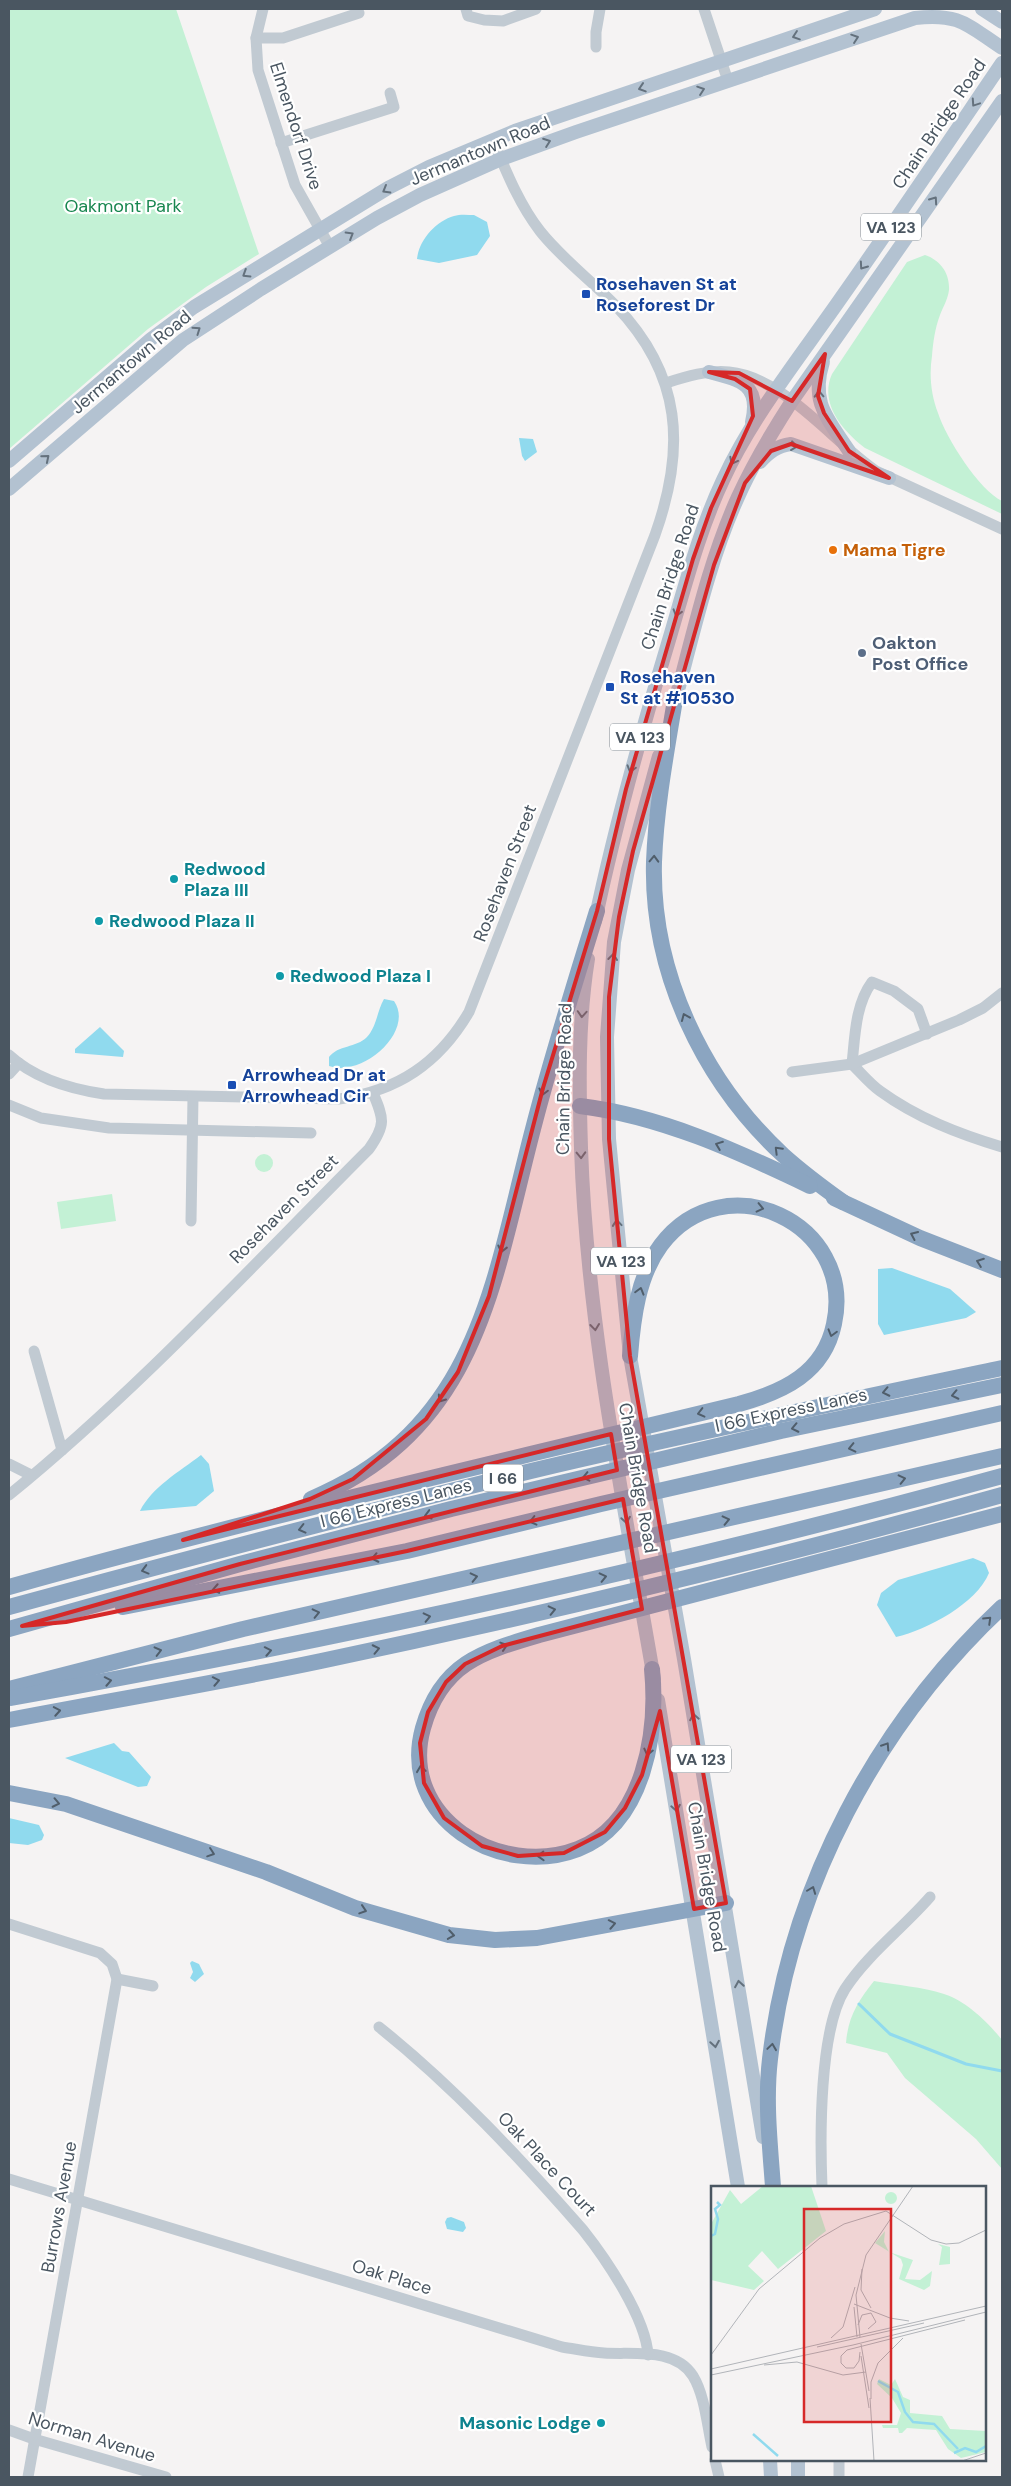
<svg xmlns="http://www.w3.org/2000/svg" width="1011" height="2486" font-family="'DM Sans',sans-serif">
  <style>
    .green { fill: #c3f1d5 }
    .water { fill: #90daee }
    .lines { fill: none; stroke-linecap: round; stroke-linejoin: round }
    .stream { stroke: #90daee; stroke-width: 3 }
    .minor { stroke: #c1cad2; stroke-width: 11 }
    .major { stroke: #b3c2d1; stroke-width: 14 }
    .highway { stroke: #8ba5c1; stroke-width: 16 }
    .oneway { stroke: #64717d }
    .oneway2 { stroke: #505e6b }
    .marked { fill: #d62828; fill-opacity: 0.2; stroke: #d62828; stroke-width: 4; stroke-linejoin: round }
    .transit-dot { fill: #1a4fb4; stroke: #fff; stroke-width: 2 }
    .food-dot { fill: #e8710a; stroke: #fff; stroke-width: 2 }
    .service-dot { fill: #5c6f8a; stroke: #fff; stroke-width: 2 }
    .culture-dot { fill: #0f9aa8; stroke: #fff; stroke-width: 2 }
    .labels { text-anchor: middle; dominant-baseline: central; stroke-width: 4.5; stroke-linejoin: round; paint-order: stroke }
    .shield { fill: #fff; stroke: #808990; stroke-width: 1 }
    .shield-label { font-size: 16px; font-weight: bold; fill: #4a5661 }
    .street-label { font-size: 18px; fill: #4a5661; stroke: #fff }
    .park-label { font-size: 18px; fill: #17864f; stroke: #fff }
    .transit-label { font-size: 18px; font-weight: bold; fill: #164399; stroke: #fff; text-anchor: start }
    .food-label { font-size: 18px; font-weight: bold; fill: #c56008; stroke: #fff; text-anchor: start }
    .service-label { font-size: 18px; font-weight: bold; fill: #4e5e75; stroke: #fff; text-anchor: start }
    .culture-label { font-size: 18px; font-weight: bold; fill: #0d838f; stroke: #fff; text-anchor: start }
    .inset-river { fill: none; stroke: #90daee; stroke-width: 2.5 }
    .inset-road { fill: none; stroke: #b1b4b9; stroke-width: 1 }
    .view { fill: #d62828; fill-opacity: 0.15; stroke: #d62828; stroke-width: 2.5 }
    .inset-edge { fill: none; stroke: #4a5661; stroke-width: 2.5 }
  </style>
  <rect width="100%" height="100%" fill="#f5f3f3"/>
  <!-- green -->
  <g class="green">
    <path d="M9,9H176L259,254L206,287L148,329L9,449Z"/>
    <path d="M925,255C940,260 950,273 949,290C948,299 943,307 940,315C935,328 933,343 932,356C929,375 931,395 938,413C946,438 979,490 1002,501V514L865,448C842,430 819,403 832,374L907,262Z"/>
    <circle cx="264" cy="1163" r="9"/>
    <path d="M112,1194L116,1221L61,1229L57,1202Z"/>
    <path d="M874,1981C897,1985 922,1987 944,1994C966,2001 988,2022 1002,2040V2169L976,2139L905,2078L887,2053L846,2043C848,2017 858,2001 874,1981Z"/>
  </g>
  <!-- water -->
  <g class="water">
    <path d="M474,215L487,222L490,236L477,255L439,263L417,259C419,240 436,221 454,216C460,214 468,215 474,215Z"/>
    <path d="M519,438L533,439L537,452L525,461L522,456Z"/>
    <path d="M384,999L394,1001C415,1031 363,1078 329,1066V1057C338,1045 356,1048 367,1037C377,1026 377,1011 384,999Z"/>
    <path d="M100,1027L124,1051L123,1057L75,1053V1049Z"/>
    <path d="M892,1268L950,1289L976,1312L966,1318L884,1335L878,1324V1269Z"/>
    <path d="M201,1455L209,1464L214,1491L196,1506L140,1511C152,1487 179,1472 201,1455Z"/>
    <path d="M973,1558L985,1563L989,1573C977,1603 927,1630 896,1637L877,1605L881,1593L898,1580Z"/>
    <path d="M114,1743L122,1751L129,1752L151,1777L147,1786L138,1787L65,1758Z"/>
    <path d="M9,1818L39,1825L44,1835L42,1840L28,1845L9,1843Z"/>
    <path d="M192,1961L199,1964L204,1974L195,1982L190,1978L193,1972L190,1963Z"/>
    <path d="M451,2217L464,2222L466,2228L463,2232L447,2229L445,2222L447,2218Z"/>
  </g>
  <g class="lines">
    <!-- stream -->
    <path class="stream" d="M859,2004L890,2034L966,2064L1002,2071"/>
    <!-- minor -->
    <g class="minor">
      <path d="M263,9L256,38L258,70L295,185L330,247"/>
      <path d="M466,9L468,16L484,20L503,21L536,9"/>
      <path d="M704,9L728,81"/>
      <path d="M256,38H283L359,13"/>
      <path d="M596,47V32L600,9"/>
      <path d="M281,143L394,107L390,93"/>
      <path d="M666,383C687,376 708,370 729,372C784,377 832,441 876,471L1002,529"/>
      <path d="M927,1034L918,1009L894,991L872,982C855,1005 855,1037 852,1064C861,1073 870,1084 880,1091C917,1118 959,1134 1002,1147"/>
      <path d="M9,1055C35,1079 70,1089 104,1094L339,1099C398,1091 439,1063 469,1012L655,535C686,448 682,375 616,306C591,280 562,259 540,231C519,204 506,171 493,140"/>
      <path d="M792,1072L852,1064L959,1020L983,1008L1002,993"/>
      <path d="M9,1074L19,1063"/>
      <path d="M9,1105L41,1118L109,1128L311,1133"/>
      <path d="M191,1221L193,1097"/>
      <path d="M34,1351L62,1450"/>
      <path d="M9,1464L31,1475"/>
      <path d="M9,1495C138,1390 252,1266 369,1149C386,1125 384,1119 373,1093"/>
      <path d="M9,1924L100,1953L112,1964L117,1979L28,2477"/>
      <path d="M117,1979L153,1986"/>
      <path d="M379,2027C454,2087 519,2157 583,2230C606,2259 646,2318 648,2355"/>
      <path d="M9,2179L562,2347C576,2349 590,2352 604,2353C633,2355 675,2347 693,2376C705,2396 707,2425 712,2447"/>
      <path d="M822,2187C820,2138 819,2030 845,1989C867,1955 903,1928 930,1897"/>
      <path d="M9,2430L34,2439L166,2477"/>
      <path d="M715,2460L719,2477"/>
      <path d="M839,2460V2477"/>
    </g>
    <!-- major -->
    <g class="major">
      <path d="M982,9L1002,22"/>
      <path d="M823,362C810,403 828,419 849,451"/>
      <path d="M709,372C740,380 761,384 752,422"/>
      <path d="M9,461L151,339L194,307L388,188L429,167L515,131L875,9"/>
      <path d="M760,462C769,452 777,446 791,444L889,478"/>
      <path d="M9,489L183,340L261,289L377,218L420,195L501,159L576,132L915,18C960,13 967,25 1002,48"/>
      <path d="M673,709C692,640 708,563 738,497C753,464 772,432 792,401L1002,101"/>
      <path d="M659,756L628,870L614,942L607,1037L609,1139L630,1356L684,1659L763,2137"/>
      <path d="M595,921C615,826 641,733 669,640C685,586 699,531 723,480C753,415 800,357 841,298C896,220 949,141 1002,63"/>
      <path d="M588,959C578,1021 579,1085 581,1148C587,1327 624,1503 654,1679"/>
      <path d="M658,1700L738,2187"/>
      <path d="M770,2460L771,2477"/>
      <path d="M798,2460V2477"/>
    </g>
    <!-- highway -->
    <g class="highway">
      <path d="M675,700C666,754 656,808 654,862C651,972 703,1081 783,1155C802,1172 822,1187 843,1202"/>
      <path d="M580,1106C661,1116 737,1151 810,1186"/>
      <path d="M834,1198L920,1238L1002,1270"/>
      <path d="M311,1499C479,1428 492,1285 533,1129C552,1055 575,983 597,911"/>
      <path d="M9,1587C251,1519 495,1463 739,1404C783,1392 824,1373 834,1324C856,1223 724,1161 661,1245C638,1276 633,1318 630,1356"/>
      <path d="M9,1607C182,1560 356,1514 531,1471C687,1434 845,1401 1002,1368"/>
      <path d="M123,1607L407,1551L601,1504L1002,1413"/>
      <path d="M9,1629L240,1564L451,1509L781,1431L1002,1385"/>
      <path d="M652,1669C658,1731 645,1823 578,1849C500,1879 398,1818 423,1728C441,1664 481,1652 539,1635L1002,1514"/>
      <path d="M9,1689L243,1629L1002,1456"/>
      <path d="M11,1698C345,1638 675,1566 1002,1476"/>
      <path d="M9,1720C113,1700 217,1683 321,1661C550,1613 777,1558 1002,1495"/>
      <path d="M9,1793L66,1804L266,1872L355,1908L449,1935L495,1940L537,1938L726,1903"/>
      <path d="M773,2187C770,2145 765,2101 770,2059C790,1887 877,1724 1002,1607"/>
    </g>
  </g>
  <!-- one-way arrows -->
  <defs><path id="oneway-chevron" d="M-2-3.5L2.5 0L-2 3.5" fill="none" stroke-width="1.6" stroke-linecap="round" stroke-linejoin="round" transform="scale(1.25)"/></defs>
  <g class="oneway">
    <use href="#oneway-chevron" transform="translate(796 36) rotate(161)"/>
    <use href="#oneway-chevron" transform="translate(855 38) rotate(-19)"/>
    <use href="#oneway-chevron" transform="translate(642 88) rotate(162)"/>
    <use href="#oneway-chevron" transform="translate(701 90) rotate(-19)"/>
    <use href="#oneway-chevron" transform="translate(975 103) rotate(124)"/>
    <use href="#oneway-chevron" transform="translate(547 142) rotate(-20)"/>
    <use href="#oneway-chevron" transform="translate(386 190) rotate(150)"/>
    <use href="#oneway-chevron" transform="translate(934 200) rotate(-55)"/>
    <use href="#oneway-chevron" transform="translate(350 235) rotate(-31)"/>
    <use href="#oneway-chevron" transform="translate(863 266) rotate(125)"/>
    <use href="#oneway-chevron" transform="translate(246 274) rotate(148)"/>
    <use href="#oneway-chevron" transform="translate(197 330) rotate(-35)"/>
    <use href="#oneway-chevron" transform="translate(819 394) rotate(-92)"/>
    <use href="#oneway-chevron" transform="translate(794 446) rotate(7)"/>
    <use href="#oneway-chevron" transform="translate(46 458) rotate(-40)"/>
    <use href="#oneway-chevron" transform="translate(733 461) rotate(118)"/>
    <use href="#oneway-chevron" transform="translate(677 613) rotate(107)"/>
    <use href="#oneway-chevron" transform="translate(631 769) rotate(106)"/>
    <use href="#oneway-chevron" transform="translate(613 957) rotate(-83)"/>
    <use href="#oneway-chevron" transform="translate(582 1014) rotate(94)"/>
    <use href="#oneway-chevron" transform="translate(581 1155) rotate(88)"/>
    <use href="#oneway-chevron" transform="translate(617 1223) rotate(-95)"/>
    <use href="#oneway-chevron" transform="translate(595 1327) rotate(83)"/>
    <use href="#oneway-chevron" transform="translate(626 1520) rotate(81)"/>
    <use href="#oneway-chevron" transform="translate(694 1717) rotate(-100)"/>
    <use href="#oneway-chevron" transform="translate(676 1808) rotate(80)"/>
    <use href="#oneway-chevron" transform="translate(739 1984) rotate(-99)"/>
    <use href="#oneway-chevron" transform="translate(715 2044) rotate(81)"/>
  </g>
  <g class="oneway2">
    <use href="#oneway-chevron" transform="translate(654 859) rotate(-88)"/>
    <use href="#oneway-chevron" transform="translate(685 1017) rotate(-113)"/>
    <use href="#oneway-chevron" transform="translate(543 1092) rotate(105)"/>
    <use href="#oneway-chevron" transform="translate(719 1145) rotate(-159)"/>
    <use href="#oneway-chevron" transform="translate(778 1150) rotate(-135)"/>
    <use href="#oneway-chevron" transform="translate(760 1208) rotate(13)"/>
    <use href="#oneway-chevron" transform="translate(914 1235) rotate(-156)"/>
    <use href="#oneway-chevron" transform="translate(502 1249) rotate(104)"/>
    <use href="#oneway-chevron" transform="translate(980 1262) rotate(-160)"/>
    <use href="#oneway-chevron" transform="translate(640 1291) rotate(-74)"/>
    <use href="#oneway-chevron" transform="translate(832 1333) rotate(106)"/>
    <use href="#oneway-chevron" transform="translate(886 1392) rotate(168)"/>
    <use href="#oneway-chevron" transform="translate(955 1395) rotate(168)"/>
    <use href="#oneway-chevron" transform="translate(441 1399) rotate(125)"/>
    <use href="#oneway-chevron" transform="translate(701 1413) rotate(166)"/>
    <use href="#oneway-chevron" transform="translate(795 1428) rotate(168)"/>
    <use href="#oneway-chevron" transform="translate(852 1448) rotate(167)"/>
    <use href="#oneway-chevron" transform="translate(586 1477) rotate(167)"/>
    <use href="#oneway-chevron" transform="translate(902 1479) rotate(-13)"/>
    <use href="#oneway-chevron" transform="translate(428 1515) rotate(165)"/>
    <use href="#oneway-chevron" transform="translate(726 1520) rotate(-13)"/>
    <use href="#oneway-chevron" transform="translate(533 1521) rotate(166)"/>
    <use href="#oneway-chevron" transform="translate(302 1529) rotate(166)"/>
    <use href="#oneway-chevron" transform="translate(375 1558) rotate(168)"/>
    <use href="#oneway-chevron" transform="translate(145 1570) rotate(165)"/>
    <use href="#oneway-chevron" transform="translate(474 1577) rotate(-13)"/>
    <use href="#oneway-chevron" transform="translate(603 1577) rotate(-13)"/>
    <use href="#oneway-chevron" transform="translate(216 1589) rotate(169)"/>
    <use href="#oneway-chevron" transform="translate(552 1610) rotate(-13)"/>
    <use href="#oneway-chevron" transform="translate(316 1613) rotate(-13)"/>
    <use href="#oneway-chevron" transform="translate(427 1617) rotate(-13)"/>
    <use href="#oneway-chevron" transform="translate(988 1620) rotate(-44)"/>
    <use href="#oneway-chevron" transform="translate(504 1646) rotate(-18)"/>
    <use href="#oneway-chevron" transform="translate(376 1649) rotate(-12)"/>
    <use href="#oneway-chevron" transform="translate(158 1651) rotate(-14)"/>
    <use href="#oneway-chevron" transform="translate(268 1651) rotate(-11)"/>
    <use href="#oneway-chevron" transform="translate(108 1681) rotate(-11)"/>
    <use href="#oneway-chevron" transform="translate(216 1681) rotate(-11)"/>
    <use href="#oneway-chevron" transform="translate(57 1711) rotate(-10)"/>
    <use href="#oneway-chevron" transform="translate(886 1746) rotate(-57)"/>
    <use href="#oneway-chevron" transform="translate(648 1752) rotate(103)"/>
    <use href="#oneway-chevron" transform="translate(421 1769) rotate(-98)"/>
    <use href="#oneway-chevron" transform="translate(56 1803) rotate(12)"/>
    <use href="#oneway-chevron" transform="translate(211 1853) rotate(19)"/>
    <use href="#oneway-chevron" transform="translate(541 1856) rotate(178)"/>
    <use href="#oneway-chevron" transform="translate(812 1890) rotate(-69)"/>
    <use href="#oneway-chevron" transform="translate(363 1910) rotate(18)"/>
    <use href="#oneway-chevron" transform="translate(612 1924) rotate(-11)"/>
    <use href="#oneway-chevron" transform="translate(451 1935) rotate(9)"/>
    <use href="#oneway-chevron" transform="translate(772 2047) rotate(-82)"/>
  </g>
  <!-- marked area -->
  <path class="marked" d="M825,354L818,396L824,413L849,451L889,478L791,444L771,451L745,483L714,565L633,851L619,917L609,997V1139L630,1356L726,1903L694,1909L660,1711L642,1775L625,1808L605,1832L564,1853L518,1856L482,1846L444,1818L424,1783L420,1743L428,1712L446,1682L465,1664L502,1646L642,1609L623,1499L407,1551L66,1622L22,1626L240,1564L617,1470L611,1434L183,1540L310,1499L353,1479L426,1419L458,1372L489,1296L543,1088L597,911L626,789L693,559L711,508L753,416L750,389L735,379L709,372L739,373L792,401Z"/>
  <!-- markers -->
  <g class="transit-dot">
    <rect x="581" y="289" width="10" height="10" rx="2.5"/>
    <rect x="605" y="682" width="10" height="10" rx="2.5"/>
    <rect x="227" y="1080" width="10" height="10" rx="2.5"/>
  </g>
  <circle class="food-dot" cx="833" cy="550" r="5"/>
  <circle class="service-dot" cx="862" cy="653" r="5"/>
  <g class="culture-dot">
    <circle cx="174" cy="879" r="5"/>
    <circle cx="99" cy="921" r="5"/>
    <circle cx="280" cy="976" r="5"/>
    <circle cx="601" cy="2423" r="5"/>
  </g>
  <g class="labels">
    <!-- shield labels -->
    <g class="shield">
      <rect x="861" y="213.5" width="60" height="27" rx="4"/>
      <rect x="610" y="723.5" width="60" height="27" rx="4"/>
      <rect x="591" y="1247.5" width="60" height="27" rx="4"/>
      <rect x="483" y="1464.5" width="40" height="27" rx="4"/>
      <rect x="671" y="1745.5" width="60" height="27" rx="4"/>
    </g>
    <g class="shield-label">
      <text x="891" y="227">VA 123</text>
      <text x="640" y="737">VA 123</text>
      <text x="621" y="1261">VA 123</text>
      <text x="503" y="1478">I 66</text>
      <text x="701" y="1759">VA 123</text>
    </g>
    <!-- street labels -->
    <g class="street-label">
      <text transform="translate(939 124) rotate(-56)">Chain Bridge Road</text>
      <text transform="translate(296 126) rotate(72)">Elmendorf Drive</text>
      <text transform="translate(480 151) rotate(-23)">Jermantown Road</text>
      <text transform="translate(131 362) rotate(-40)">Jermantown Road</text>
      <text transform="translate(670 577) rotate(-72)">Chain Bridge Road</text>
      <text transform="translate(505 873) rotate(-69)">Rosehaven Street</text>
      <text transform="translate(564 1079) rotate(-89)">Chain Bridge Road</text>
      <text transform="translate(284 1209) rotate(-45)">Rosehaven Street</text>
      <text transform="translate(791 1410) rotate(-12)">I 66 Express Lanes</text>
      <text transform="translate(638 1478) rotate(80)">Chain Bridge Road</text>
      <text transform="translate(396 1503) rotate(-14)">I 66 Express Lanes</text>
      <text transform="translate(707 1877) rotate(80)">Chain Bridge Road</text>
      <text transform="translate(547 2164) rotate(47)">Oak Place Court</text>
      <text transform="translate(59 2207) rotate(-80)">Burrows Avenue</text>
      <text transform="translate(392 2277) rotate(17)">Oak Place</text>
      <text transform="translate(92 2437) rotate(17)">Norman Avenue</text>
    </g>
    <!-- park labels -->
    <g class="park-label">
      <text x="123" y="206">Oakmont Park</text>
    </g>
    <!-- transit labels -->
    <g class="transit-label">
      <text x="596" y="284">Rosehaven St at<tspan x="596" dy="21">Roseforest Dr</tspan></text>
      <text x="620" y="677">Rosehaven<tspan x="620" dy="21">St at #10530</tspan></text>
      <text x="242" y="1075">Arrowhead Dr at<tspan x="242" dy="21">Arrowhead Cir</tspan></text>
    </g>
    <!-- food labels -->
    <g class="food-label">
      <text x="843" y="550">Mama Tigre</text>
    </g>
    <!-- service labels -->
    <g class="service-label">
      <text x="872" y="643">Oakton<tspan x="872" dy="21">Post Office</tspan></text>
    </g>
    <!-- culture labels -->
    <g class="culture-label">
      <text x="184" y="869">Redwood<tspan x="184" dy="21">Plaza III</tspan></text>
      <text x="109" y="921">Redwood Plaza II</text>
      <text x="290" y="976">Redwood Plaza I</text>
      <text x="591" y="2423" text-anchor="end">Masonic Lodge</text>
    </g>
  </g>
  <!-- overview -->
  <g transform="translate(711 2186)">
    <rect width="275" height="275" fill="#f5f3f3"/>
    <path d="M52,0H100L115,45L67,83L51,65L37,80L53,95L43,104L0,94V38L19,4L30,18ZM174 12a6 6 0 1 1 12 0a6 6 0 1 1-12 0ZM174,45L173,56L178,66L202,74L194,93L209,94L221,85L219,100L213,104L188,93L192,79L190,73L164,57ZM227,58L239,61V78L228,79L231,61ZM168,193L180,199L184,193L192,211L199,214V227L231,230L239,243L275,245V266L250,272L237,263L225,244L196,242L191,247H188L187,242H172L171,239H186L190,227L181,212L166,198Z" fill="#c3f1d5"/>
    <path class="inset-river" d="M0,50L4,48L7,33L4,23L9,19L6,16M167,195L187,206L194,226L202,236L223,238L247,263M42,248L67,270M243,267L254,262L265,266L275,260"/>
    <path class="inset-road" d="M151,83L150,104L160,122M143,118L179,132L198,135M143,121L146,151M147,139L151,129L160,127L165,136L157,143M149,151L145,109L155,69L202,0M120,152L132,141L144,101M150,158L158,205M106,161L213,137M149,166L148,175L143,182H135L130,177V170L136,164L254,134M0,169L48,103L109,52L133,38L175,25L220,54L235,58L248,57L275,44M150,170L158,222M53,179L86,176L132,189L155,186M0,183L275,120M0,189L142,159L275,126M159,212L163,275M160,213V196L167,177L192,152M251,275L275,267"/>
    <path class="view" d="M93,23H180V236H93Z"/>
    <rect width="275" height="275" class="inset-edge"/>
  </g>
  <!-- border -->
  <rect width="1011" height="2486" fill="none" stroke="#4a5661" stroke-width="20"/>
</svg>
